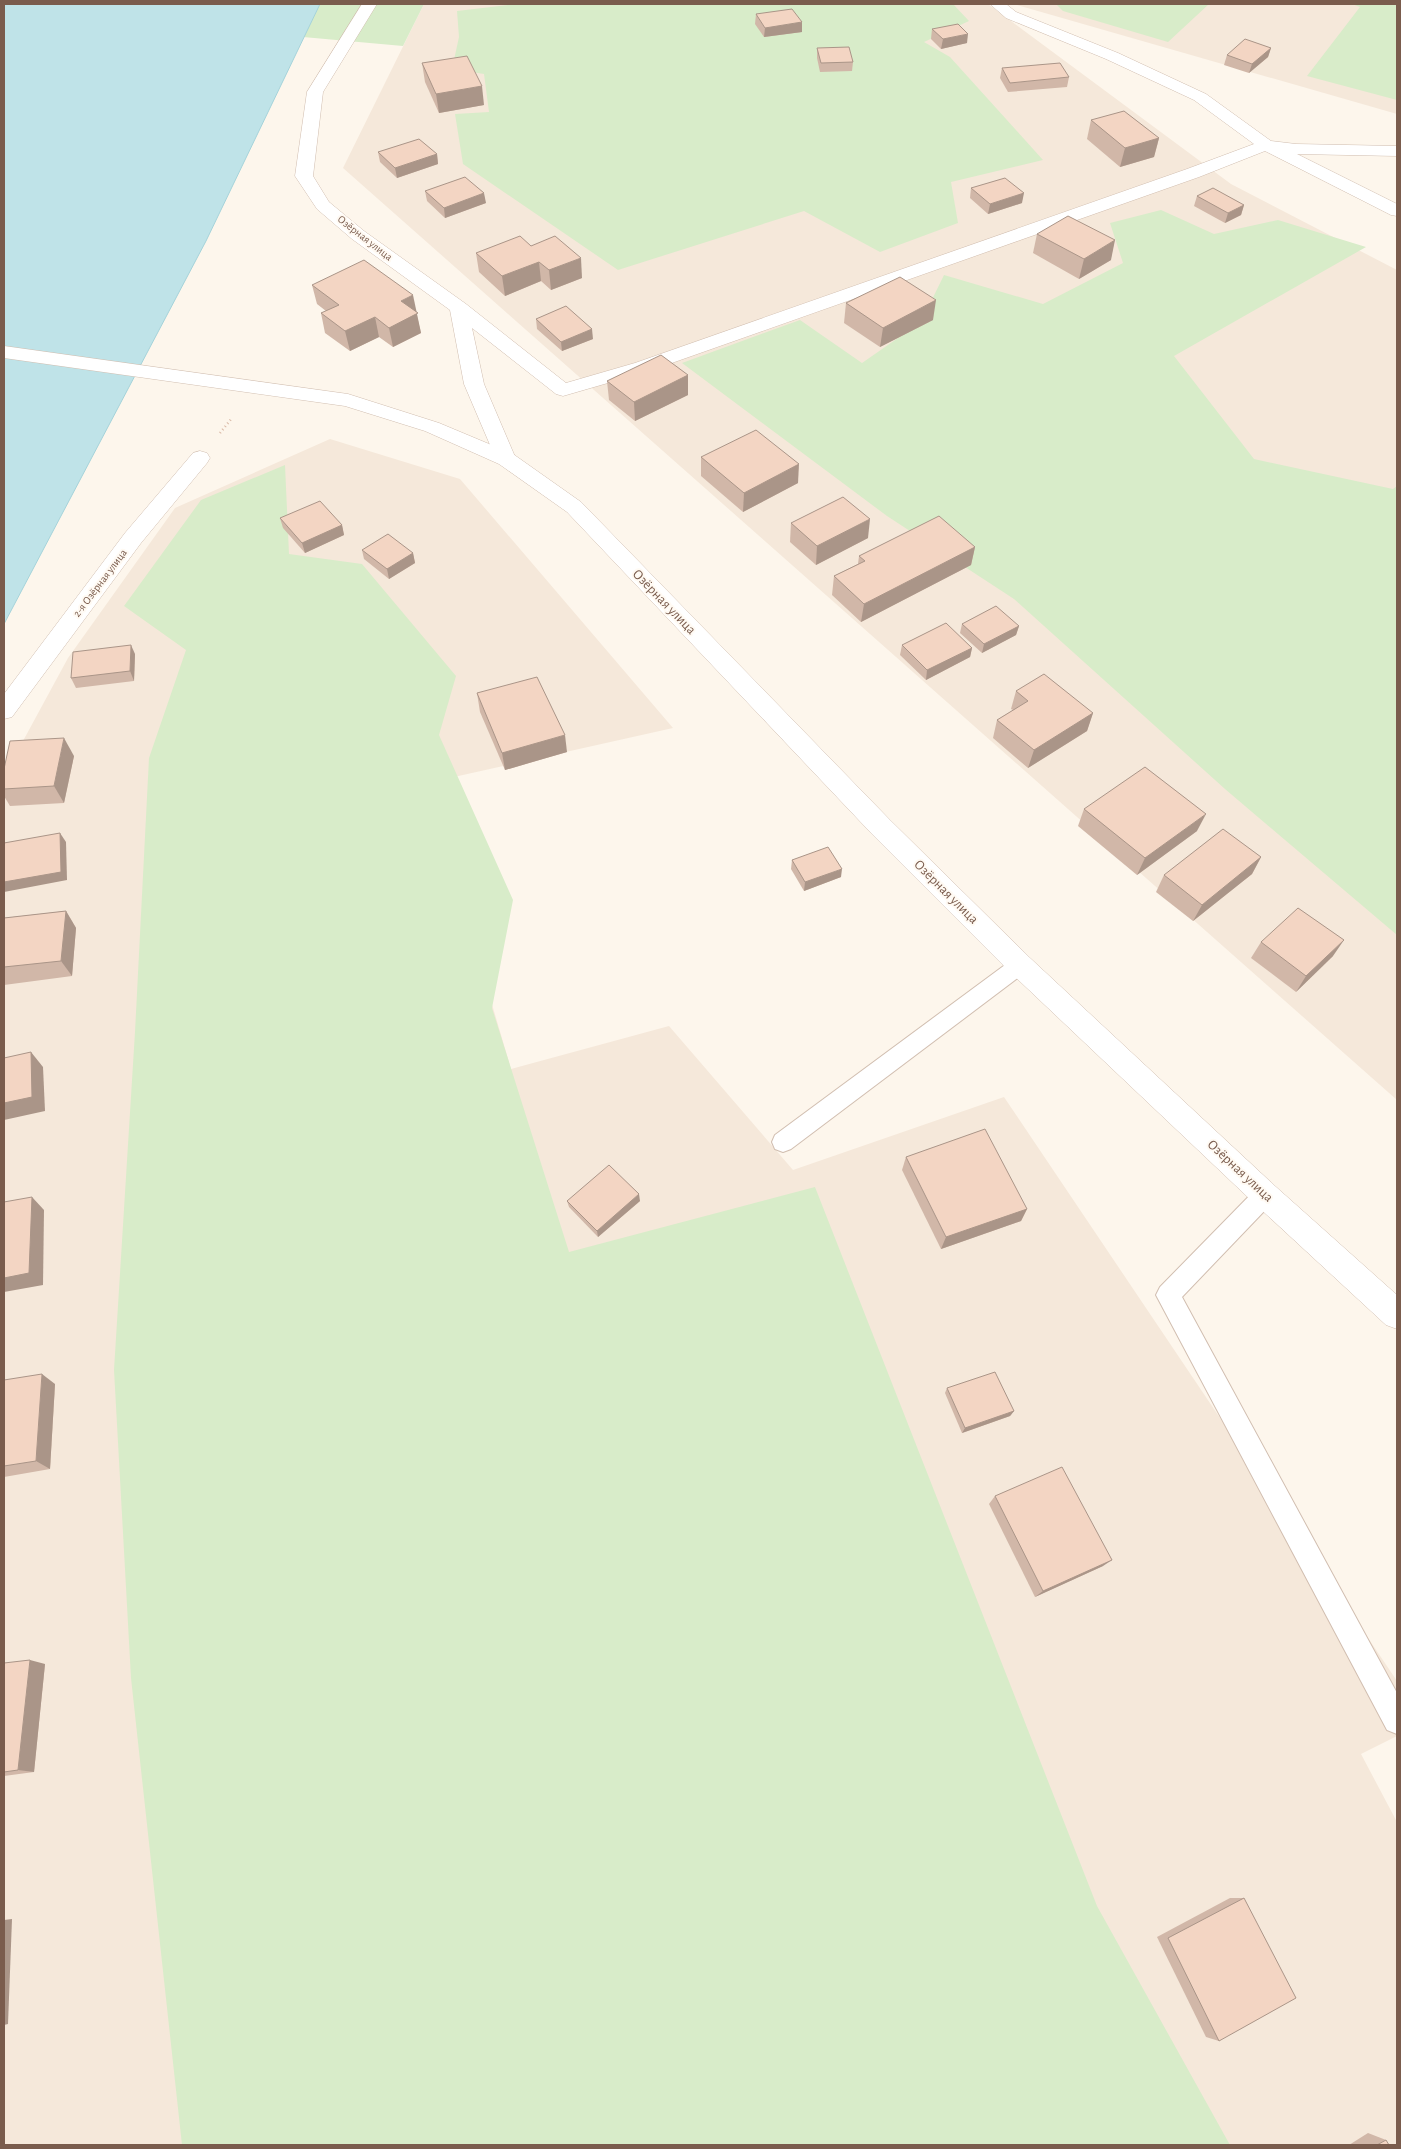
<svg xmlns="http://www.w3.org/2000/svg" width="1401" height="2149" font-family="'Alegreya Sans',sans-serif">
  <style>
    .residential { fill: #f5e8da }
    .green { fill: #d8ecc9 }
    .water { fill: #bfe3e8; stroke: #a5d3da }
    .lines { fill: none; stroke-linecap: round; stroke-linejoin: round }
    .service-casing { stroke: #d1beb0; stroke-width: 2 }
    .minor-casing { stroke: #d1beb0; stroke-width: 1 }
    .tertiary-casing { stroke: #d1beb0; stroke-width: 1 }
    .path { stroke: #d9b8a5; stroke-width: 2.5; stroke-dasharray: 1 3; stroke-linecap: butt }
    .service { fill: #fff; fill-rule: evenodd }
    .minor { fill: #fff; fill-rule: evenodd }
    .tertiary { fill: #fff; fill-rule: evenodd }
    .wall { fill: #d1b7a8 }
    .shaded-wall { fill: #aa9588 }
    .building { fill: #f3d5c3; stroke: #aa9588 }
    .labels { text-anchor: middle; dominant-baseline: central; stroke-width: 4; stroke-linejoin: round; paint-order: stroke }
    .far-street-label { font-size: 11px; fill: #7a5c4d; stroke: #fffaf3 }
    .street-label { font-size: 14px; fill: #7a5c4d; stroke: #fffaf3 }
  </style>
  <rect width="100%" height="100%" fill="#fdf6ec"/>
  <!-- residential -->
  <g class="residential">
    <path d="M424,4H988L1231,184L1397,270V1100L343,168Z"/>
    <path d="M1013,4H1397V114Z"/>
    <path d="M330,439L460,479L673,728L427,783L511,1069L669,1026L793,1170L1004,1097L1397,1681V1736L1361,1754L1397,1822V2145H4V776L68,658L175,508Z"/>
  </g>
  <!-- green -->
  <g class="green">
    <path d="M320,4H424L403,46L303,37Z"/>
    <path d="M516,4H953L969,21L924,42L950,57L1043,160L951,182L958,223L880,252L804,211L618,270L463,164L455,114L489,112L484,74L452,69L459,37L457,11Z"/>
    <path d="M1056,4H1055H1209L1168,42L1063,11Z"/>
    <path d="M1352,4H1397V100L1307,76L1360,7Z"/>
    <path d="M1161,210L1214,234L1278,220L1366,247L1174,356L1254,459L1393,489L1397,486V935L1225,789L1014,599L887,516L682,363L800,320L862,363L921,322L944,275L1043,304L1123,263L1110,223Z"/>
    <path d="M285,465L289,554L362,564L456,676L439,735L513,900L492,1008L569,1252L815,1187L1097,1906L1230,2145H182L131,1678L114,1370L135,1032L149,758L186,650L124,606L201,500Z"/>
  </g>
  <!-- water -->
  <path class="water" d="M4,4H320L206,241L4,624Z"/>
  <g class="lines">
    <defs>
      <g id="service">
        <path d="M1020,957L1027,959L1030,965L1027,971L791,1149L783,1152L775,1149L772,1142L775,1135L1013,959Z"/>
        <path d="M1265,1185L1273,1188L1276,1195L1273,1202L1182,1297L1397,1693V1734L1387,1730L1156,1295L1160,1287L1257,1188Z"/>
      </g>
      <g id="minor">
        <path d="M362,4H377L323,92L313,176L329,202L364,231L466,304L566,383L635,363L1187,169L1254,144L1194,100L1106,59L1006,18L990,4H1006L1016,12L1118,53L1206,94L1271,141L1296,144L1397,146V156L1297,154L1397,204V216L1391,215L1265,151L1199,177L649,371L563,396L556,394L472,328L484,384L516,459L513,464L506,466L499,464L496,459L464,384L450,310L352,239L317,209L295,176L307,92Z"/>
        <path d="M200,451L207,453L210,458L207,463L141,543L12,717L4,719V694L125,533L193,453Z"/>
      </g>
      <path id="tertiary" d="M4,346L348,394L439,423L513,454L581,502L890,820L1029,957L1275,1186L1397,1295V1329L1386,1325L1255,1204L1011,973L872,834L567,512L499,464L425,431L345,406L4,358Z"/>
    </defs>
    <!-- service casing -->
    <use href="#service" class="service-casing"/>
    <!-- minor casing -->
    <use href="#minor" class="minor-casing"/>
    <!-- tertiary casing -->
    <use href="#tertiary" class="tertiary-casing"/>
    <!-- path -->
    <path class="path" d="M220,433L232,418"/>
    <!-- service -->
    <use href="#service" class="service"/>
    <!-- minor -->
    <use href="#minor" class="minor"/>
    <!-- tertiary -->
    <use href="#tertiary" class="tertiary"/>
  </g>
  <!-- wall -->
  <g class="wall">
    <path d="M756,14L802,32L764,37L755,24Z"/>
    <path d="M932,29L967,43L941,49L931,39Z"/>
    <path d="M817,48L853,62L852,71L820,72L817,58Z"/>
    <path d="M1271,48L1268,57L1249,73L1224,65L1227,55Z"/>
    <path d="M422,63L484,105L439,113L425,82Z"/>
    <path d="M1002,68L1069,77L1067,87L1008,92L1000,78Z"/>
    <path d="M1091,120L1159,138L1154,157L1120,167L1087,139Z"/>
    <path d="M378,152L437,154L438,164L397,178L380,162Z"/>
    <path d="M971,188L1022,203L988,214L970,198Z"/>
    <path d="M425,191L486,203L445,218L427,201Z"/>
    <path d="M1197,196L1244,205L1241,215L1225,223L1194,206Z"/>
    <path d="M1037,234L1111,260L1079,279L1033,253Z"/>
    <path d="M531,246L582,278L551,290L541,281L505,296L479,272L476,253Z"/>
    <path d="M312,285L416,312L421,333L393,347L379,337L350,351L325,333L321,313L326,311L317,304Z"/>
    <path d="M846,303L933,320L880,347L844,323Z"/>
    <path d="M536,319L593,339L562,351L537,329Z"/>
    <path d="M688,375V395L635,421L609,400L607,381Z"/>
    <path d="M701,457L798,483L743,512L701,476Z"/>
    <path d="M280,518L342,525L344,535L305,553L283,528Z"/>
    <path d="M791,523L868,538L816,565L790,542Z"/>
    <path d="M975,547L971,565L861,622L832,595L834,576L858,564L859,556Z"/>
    <path d="M362,550L413,553L415,563L389,579L364,559Z"/>
    <path d="M962,624L1019,626L1016,635L982,653L960,633Z"/>
    <path d="M902,645L972,648L970,657L926,680L900,655Z"/>
    <path d="M135,654L134,681L76,688L71,678Z"/>
    <path d="M1016,691L1093,713L1087,731L1028,768L993,738L997,720L1013,710L1011,709Z"/>
    <path d="M477,693L567,752L505,770L480,712Z"/>
    <path d="M74,756L64,803L10,806L4,796V769Z"/>
    <path d="M1084,809L1197,831L1137,875L1078,826Z"/>
    <path d="M1261,857L1252,874L1193,921L1156,892L1164,875Z"/>
    <path d="M792,860L841,877L804,891L791,869Z"/>
    <path d="M66,911L76,928L72,976L4,985V918Z"/>
    <path d="M1261,942L1333,956L1296,992L1251,958Z"/>
    <path d="M906,1157L1027,1209L1021,1221L941,1249L902,1170Z"/>
    <path d="M567,1201H640L598,1237L569,1207Z"/>
    <path d="M4,1380L55,1384L50,1469L4,1477Z"/>
    <path d="M947,1388L1014,1411L1010,1416L962,1433L945,1393Z"/>
    <path d="M995,1496L1103,1566L1035,1597L989,1504Z"/>
    <path d="M4,1663L45,1664L34,1772L4,1776Z"/>
    <path d="M1230,1898H1244L1219,2041L1206,2037L1157,1937Z"/>
    <path d="M1368,2133L1386,2140L1389,2145H1349Z"/>
  </g>
  <!-- shaded-wall -->
  <g class="shaded-wall">
    <path d="M802,22V32L764,37L765,28Z"/>
    <path d="M968,34L967,43L941,49L943,39Z"/>
    <path d="M1271,48L1268,57L1249,73L1252,64Z"/>
    <path d="M482,86L484,105L439,113L436,94Z"/>
    <path d="M1159,138L1154,157L1120,167L1125,148Z"/>
    <path d="M437,154L438,164L397,178L395,168Z"/>
    <path d="M484,193L486,203L445,218L444,208Z"/>
    <path d="M1024,193L1022,203L988,214L990,204Z"/>
    <path d="M1244,205L1241,215L1225,223L1228,213Z"/>
    <path d="M1115,240L1111,260L1079,279L1084,259Z"/>
    <path d="M581,258L582,278L551,290L549,270Z"/>
    <path d="M539,262L541,281L505,296L502,276Z"/>
    <path d="M413,295L421,333L393,347L389,328L401,301Z"/>
    <path d="M936,300L933,320L880,347L883,328Z"/>
    <path d="M375,317L379,337L350,351L345,331Z"/>
    <path d="M592,329L593,339L562,351L561,342Z"/>
    <path d="M688,375V395L635,421L634,402Z"/>
    <path d="M799,464L798,483L743,512L744,493Z"/>
    <path d="M870,519L868,538L816,565L817,546Z"/>
    <path d="M342,525L344,535L305,553L302,543Z"/>
    <path d="M975,547L971,565L861,622L864,604Z"/>
    <path d="M413,553L415,563L389,579L387,569Z"/>
    <path d="M1019,626L1016,635L982,653L984,644Z"/>
    <path d="M131,645L135,654L134,681L130,671Z"/>
    <path d="M972,648L970,657L926,680L927,670Z"/>
    <path d="M1093,713L1087,731L1028,768L1034,750Z"/>
    <path d="M565,735L567,752L505,770L502,753Z"/>
    <path d="M64,738L74,756L64,803L54,786Z"/>
    <path d="M1206,814L1197,831L1137,875L1145,858Z"/>
    <path d="M60,833L66,842L67,880L4,892V882Z"/>
    <path d="M1261,857L1252,874L1193,921L1202,905Z"/>
    <path d="M842,869L841,877L804,891L805,882Z"/>
    <path d="M66,911L76,928L72,976L61,961Z"/>
    <path d="M1344,940L1333,956L1296,992L1306,976Z"/>
    <path d="M31,1052L43,1067L45,1111L4,1120V1103Z"/>
    <path d="M639,1194L640,1201L598,1237L597,1231Z"/>
    <path d="M32,1197L44,1210L43,1285L4,1292V1278Z"/>
    <path d="M1027,1209L1021,1221L941,1249L946,1237Z"/>
    <path d="M42,1374L55,1384L50,1469L36,1461Z"/>
    <path d="M1014,1411L1010,1416L962,1433L965,1428Z"/>
    <path d="M1112,1560L1103,1566L1035,1597L1043,1591Z"/>
    <path d="M30,1660L45,1664L34,1772L18,1770Z"/>
    <path d="M12,1919L8,2024L4,2025V1920Z"/>
  </g>
  <!-- building -->
  <g class="building">
    <path d="M792,9L802,22L765,28L756,14Z"/>
    <path d="M958,24L968,34L943,39L932,29Z"/>
    <path d="M1245,39L1271,48L1252,64L1227,55Z"/>
    <path d="M849,47L853,62L821,63L817,48Z"/>
    <path d="M467,56L482,86L436,94L422,63Z"/>
    <path d="M1060,63L1069,77L1010,83L1002,68Z"/>
    <path d="M1124,111L1159,138L1125,148L1091,120Z"/>
    <path d="M419,139L437,154L395,168L378,152Z"/>
    <path d="M465,177L484,193L444,208L425,191Z"/>
    <path d="M1005,178L1024,193L990,204L971,188Z"/>
    <path d="M1213,188L1244,205L1228,213L1197,196Z"/>
    <path d="M1068,216L1115,240L1084,259L1037,234Z"/>
    <path d="M520,236L531,246L555,236L581,258L549,270L539,262L502,276L476,253Z"/>
    <path d="M364,260L413,295L401,301L418,313L389,328L375,317L345,331L321,313L339,305L312,285Z"/>
    <path d="M900,277L936,300L883,328L846,303Z"/>
    <path d="M566,306L592,329L561,342L536,319Z"/>
    <path d="M661,355L688,375L634,402L607,381Z"/>
    <path d="M756,430L799,464L744,493L701,457Z"/>
    <path d="M843,497L870,519L817,546L791,523Z"/>
    <path d="M320,501L342,525L302,543L280,518Z"/>
    <path d="M939,516L975,547L864,604L834,576L865,561L859,556Z"/>
    <path d="M388,534L413,553L387,569L362,550Z"/>
    <path d="M996,606L1019,626L984,644L962,624Z"/>
    <path d="M946,623L972,648L927,670L902,645Z"/>
    <path d="M131,645L130,671L71,678L73,652Z"/>
    <path d="M1044,674L1093,713L1034,750L997,720L1028,701L1016,691Z"/>
    <path d="M537,677L565,735L502,753L477,693Z"/>
    <path d="M64,738L54,786L4,789V769L10,741Z"/>
    <path d="M1145,767L1206,814L1145,858L1084,809Z"/>
    <path d="M1223,829L1261,857L1202,905L1164,875Z"/>
    <path d="M60,833L61,872L4,882V843Z"/>
    <path d="M828,847L842,869L805,882L792,860Z"/>
    <path d="M1298,908L1344,940L1306,976L1261,942Z"/>
    <path d="M66,911L61,961L4,967V918Z"/>
    <path d="M31,1052L32,1097L4,1103V1058Z"/>
    <path d="M985,1129L1027,1209L946,1237L906,1157Z"/>
    <path d="M609,1165L639,1194L597,1231L567,1201Z"/>
    <path d="M32,1197L29,1273L4,1278V1202Z"/>
    <path d="M995,1372L1014,1411L965,1428L947,1388Z"/>
    <path d="M42,1374L36,1461L4,1466V1380Z"/>
    <path d="M1062,1467L1112,1560L1043,1591L995,1496Z"/>
    <path d="M30,1660L18,1770L4,1772V1663Z"/>
    <path d="M1244,1898L1296,1998L1219,2041L1168,1938Z"/>
    <path d="M1386,2140L1389,2145H1377Z"/>
  </g>
  <g class="labels">
    <!-- far-street labels -->
    <g class="far-street-label">
      <text transform="translate(365 238) rotate(38)">Озёрная улица</text>
      <text transform="translate(100 583) rotate(-53)">2-я Озёрная улица</text>
    </g>
    <!-- street labels -->
    <g class="street-label">
      <text transform="translate(664 602) rotate(46)">Озёрная улица</text>
      <text transform="translate(946 892) rotate(45)">Озёрная улица</text>
      <text transform="translate(1240 1171) rotate(43)">Озёрная улица</text>
    </g>
  </g>
  <!-- border -->
  <rect width="1401" height="2149" fill="none" stroke="#7a5c4d" stroke-width="10"/>
</svg>
